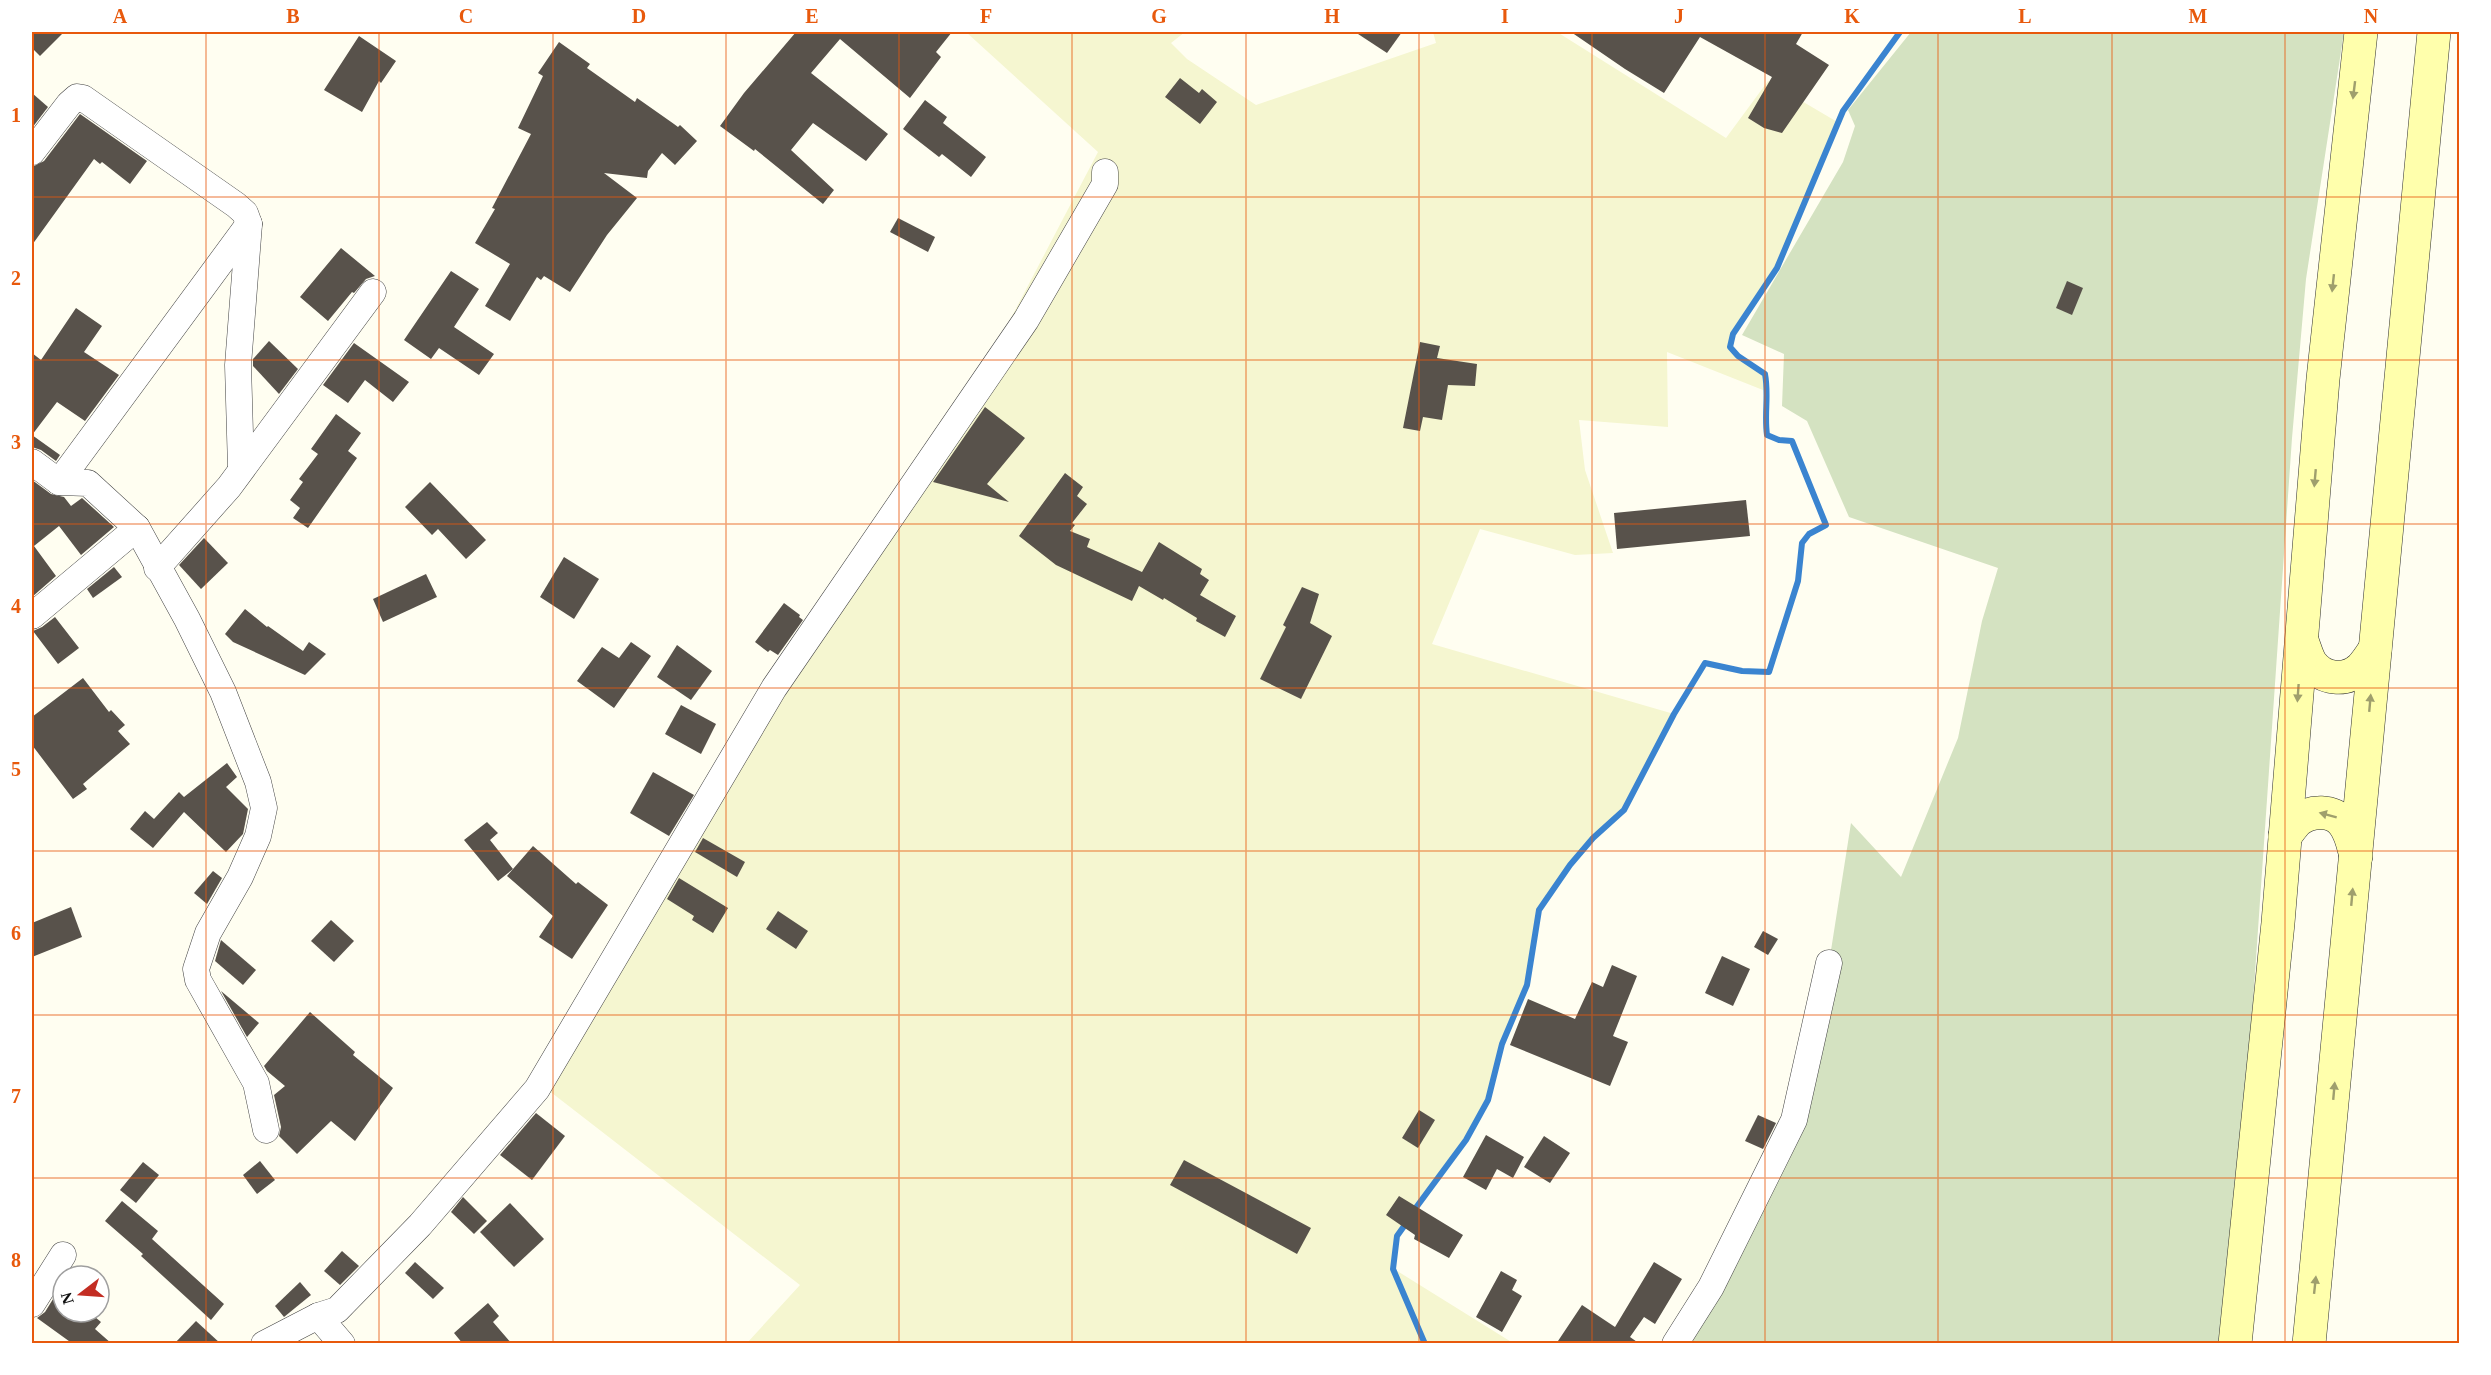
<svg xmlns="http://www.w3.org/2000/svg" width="2491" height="1375" font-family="Georgia,serif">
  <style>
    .farmland { fill: #f5f6d0 }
    .cemetery { fill: #d4e2c1 }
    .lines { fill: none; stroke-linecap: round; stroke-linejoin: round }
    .stream { stroke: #3a84d0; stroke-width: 6 }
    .building { fill: #58524b }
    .street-casing { stroke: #424242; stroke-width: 27 }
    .secondary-casing { stroke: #313131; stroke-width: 34 }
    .street { stroke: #fff; stroke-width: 26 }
    .secondary { stroke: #ffffac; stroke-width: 33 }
    .oneway { fill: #9f9f6d }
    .grid { fill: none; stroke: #e8590c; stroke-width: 1.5; stroke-opacity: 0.55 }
    .neatline { fill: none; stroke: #e8590c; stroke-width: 2 }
    .grid-label { font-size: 20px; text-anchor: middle; font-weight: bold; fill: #e8590c }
  </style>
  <rect width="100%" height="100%" fill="#fffef1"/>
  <!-- farmland -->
  <path class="farmland" d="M966,32H1185L1171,43L1187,59L1256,105L1436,43L1433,32H1557L1726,138L1768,81L1839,123L1777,268L1733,334L1731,347L1738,356L1765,374L1768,392L1667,352L1668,427L1579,420L1585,470L1613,553L1575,555L1480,529L1432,644L1674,714L1624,810L1593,838L1570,865L1539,909L1527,985L1502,1044L1488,1100L1466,1140L1423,1197L1397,1236L1394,1269L1513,1343H747L800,1285L530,1076L920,476L941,420L976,385L1098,152Z"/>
  <!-- cemetery -->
  <path class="cemetery" d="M1911,32H2344L2306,279L2292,438L2238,1219L2220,1343L1675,1344L1794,1120L1829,963L1851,823L1901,877L1958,738L1982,621L1998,568L1849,517L1807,421L1782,406L1784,354L1742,335L1843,162L1855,126L1848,110Z"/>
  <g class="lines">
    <!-- stream -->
    <g class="stream">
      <path d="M1412,1213L1466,1140L1488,1100L1502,1044L1527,985L1539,910L1570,865L1593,838L1624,810L1674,714L1705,663L1742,671L1769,672L1798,581L1802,543L1809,534L1826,525L1792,441L1779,440L1767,435C1764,414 1769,395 1765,374L1738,356L1730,347L1733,334L1777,268L1843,111L1900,32"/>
      <path d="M1407,1222L1397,1236L1393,1269L1425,1344"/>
    </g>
  </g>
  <!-- building -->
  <g class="building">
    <path d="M32,32H64L40,56L32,48Z"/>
    <path d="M796,32H952L936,52L941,57L910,98L840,39L811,73L888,134L866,161L813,123L791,150L834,190L823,204L755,149L754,151L720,126L744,93Z"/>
    <path d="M1355,32H1402L1387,53Z"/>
    <path d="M1571,32H1803L1796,44L1829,65L1782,133L1764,128L1748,118L1772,77L1700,37L1664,93L1625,69Z"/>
    <path d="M359,36L396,61L381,83L379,81L362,112L324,90Z"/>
    <path d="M559,42L590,64L587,68L635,102L637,98L674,124L678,127L680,125L697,141L675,165L662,153L648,171L647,178L604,173L637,198L607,235L570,292L544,276L541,280L537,277L510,321L485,306L510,264L475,243L495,209L492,208L531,134L518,128L543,76L538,73Z"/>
    <path d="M1180,78L1199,93L1202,89L1217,102L1200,124L1165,97Z"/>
    <path d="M32,93L48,107L32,128Z"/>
    <path d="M925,100L947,117L943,123L986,157L971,177L942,154L939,157L903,129Z"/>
    <path d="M80,114L147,161L130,184L102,162L100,164L94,159L32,245V167L44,161Z"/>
    <path d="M898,218L935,237L928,252L890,232Z"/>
    <path d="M341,248L375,276L366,279L354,293L352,292L328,321L300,297Z"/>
    <path d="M451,271L479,289L454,327L494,354L479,375L439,348L431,359L404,340Z"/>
    <path d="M2067,281L2083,288L2072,315L2056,308Z"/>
    <path d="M76,308L102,326L84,352L119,375L85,421L57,402L32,435L60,455L56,461L41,450L32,447V353L41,360Z"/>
    <path d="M269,341L298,369L279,394L253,366V359Z"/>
    <path d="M1420,342L1440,346L1437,358L1477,364L1475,386L1448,385L1442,420L1423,417L1420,431L1403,428Z"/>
    <path d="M354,343L409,382L393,402L365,380L348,403L323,385Z"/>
    <path d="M985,407L1025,438L987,484L1009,502L933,482Z"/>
    <path d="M336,414L361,433L348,451L357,458L308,528L293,518L300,508L290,500L303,482L299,479L318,454L311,449Z"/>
    <path d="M1065,473L1083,487L1077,496L1087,504L1072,523L1075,525L1070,531L1090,539L1087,547L1142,572L1159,542L1202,569L1200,574L1209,580L1200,595L1236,616L1225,637L1196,621L1197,618L1164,598L1163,600L1139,586L1132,601L1056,565L1019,536Z"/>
    <path d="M32,480L51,494L64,497L71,506L82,498L114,527L81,555L59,526L34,546L56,576L32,597Z"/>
    <path d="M430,482L486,540L466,559L438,529L432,535L405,507Z"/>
    <path d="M1746,500L1750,536L1617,549L1614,513Z"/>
    <path d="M204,538L228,563L201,589L179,565Z"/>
    <path d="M564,557L599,579L574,619L540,597Z"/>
    <path d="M114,567L122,577L93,598L87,589Z"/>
    <path d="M426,574L437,597L383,622L373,599Z"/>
    <path d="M1302,587L1319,594L1310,623L1332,636L1301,699L1260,679L1286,627L1283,625Z"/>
    <path d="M784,603L800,615L799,617L803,620L778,655L770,650L768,652L755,642Z"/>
    <path d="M245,609L267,627L268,626L303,651L309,642L326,654L305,675L233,642L225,634Z"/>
    <path d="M55,617L79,648L58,664L33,631L42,627Z"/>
    <path d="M631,642L651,656L614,708L577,681L602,647L619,658Z"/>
    <path d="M677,645L712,671L691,700L657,677Z"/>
    <path d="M83,678L109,712L111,710L125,725L118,731L130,744L83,784L87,789L73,799L32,745V717Z"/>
    <path d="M681,705L716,724L701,754L665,734Z"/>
    <path d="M227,763L237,777L226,787L248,809L243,834L226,852L184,812L153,848L130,829L145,811L154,819L179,792L184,797Z"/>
    <path d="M653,772L694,795L669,836L630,813Z"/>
    <path d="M487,822L498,833L490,840L513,869L498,881L464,840Z"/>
    <path d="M703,838L745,862L737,877L695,852Z"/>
    <path d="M533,846L576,884L578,882L608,905L572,959L539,937L553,916L507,876Z"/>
    <path d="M213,871L222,878L207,904L194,893Z"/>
    <path d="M679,878L728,908L713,933L692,920L694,916L667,899Z"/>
    <path d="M71,907L82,937L32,957V923Z"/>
    <path d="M778,911L808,931L796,949L766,929Z"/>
    <path d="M331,920L354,941L334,962L311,941Z"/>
    <path d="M1763,931L1778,939L1768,955L1754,947Z"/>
    <path d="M221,940L256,970L243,985L215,961Z"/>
    <path d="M1722,956L1750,969L1733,1006L1705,993Z"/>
    <path d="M1612,965L1637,976L1613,1036L1628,1042L1610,1086L1510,1045L1528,999L1575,1019L1592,982L1603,987Z"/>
    <path d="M221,991L259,1023L247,1037Z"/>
    <path d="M310,1012L355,1052L353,1055L393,1088L355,1141L331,1121L297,1154L279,1136L281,1127L274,1095L285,1086L267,1071L264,1066Z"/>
    <path d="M1419,1110L1435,1120L1418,1148L1402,1138Z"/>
    <path d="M536,1113L565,1136L532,1180L500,1155Z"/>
    <path d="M1758,1115L1776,1123L1763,1149L1745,1141Z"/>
    <path d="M1486,1135L1524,1157L1513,1178L1497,1169L1486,1190L1463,1177Z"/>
    <path d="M1544,1136L1570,1153L1550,1183L1524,1167Z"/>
    <path d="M1184,1160L1311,1228L1297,1254L1170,1185Z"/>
    <path d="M260,1161L275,1180L257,1194L243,1175Z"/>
    <path d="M143,1162L159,1175L136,1203L120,1190Z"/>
    <path d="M1399,1196L1463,1235L1449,1258L1414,1239L1415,1235L1386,1215Z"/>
    <path d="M463,1197L487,1221L474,1234L451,1212Z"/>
    <path d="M122,1201L158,1231L152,1239L224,1304L211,1320L141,1256L143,1254L105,1221Z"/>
    <path d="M510,1203L544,1239L514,1267L480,1232Z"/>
    <path d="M342,1251L359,1266L340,1285L324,1271Z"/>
    <path d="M415,1262L444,1288L433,1299L405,1273Z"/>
    <path d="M1654,1262L1682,1279L1655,1324L1644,1317L1630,1337L1640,1344H1556L1582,1305L1615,1327Z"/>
    <path d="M1501,1271L1517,1280L1512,1290L1522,1296L1502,1332L1476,1317Z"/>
    <path d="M300,1282L311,1295L284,1317L275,1306Z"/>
    <path d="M63,1283V1312H89L101,1322L95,1329L112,1344H73L37,1318L45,1312Z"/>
    <path d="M488,1303L499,1316L493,1322L512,1344H463L454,1333Z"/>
    <path d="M196,1321L221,1344H174Z"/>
  </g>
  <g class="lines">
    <defs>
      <g id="street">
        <path d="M32,152L69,104L77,97L83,98L236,205L245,213L249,224L238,365L241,468"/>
        <path d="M32,462L59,482L88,483L137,528L187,619L223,692L258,782L264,808L258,836L240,877L208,933L196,969L198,980L256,1083L266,1130"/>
        <path d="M59,482L249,224"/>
        <path d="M157,568L229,487L373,292"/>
        <path d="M32,616L137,528"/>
        <path d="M32,1304L63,1255"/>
        <path d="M318,1316L342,1344"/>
        <path d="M264,1344L318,1316L337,1310L420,1225L537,1089L774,688L1026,320L1105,184V172"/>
        <path d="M1675,1344L1711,1287L1794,1120L1829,963"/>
      </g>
      <g id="secondary">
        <path d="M2302,641C2305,648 2307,657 2311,663C2323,680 2346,682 2361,668C2366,663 2371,655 2375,649"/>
        <path d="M2285,836C2289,831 2293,825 2297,821C2310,810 2334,809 2344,824C2351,833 2353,845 2356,856"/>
        <path d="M2235,1344L2278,923L2323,379L2361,32"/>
        <path d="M2309,1344L2434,32"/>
      </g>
    </defs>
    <!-- street casing -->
    <use href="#street" class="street-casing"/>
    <!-- secondary casing -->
    <use href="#secondary" class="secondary-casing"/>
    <!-- street -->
    <use href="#street" class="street"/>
    <!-- secondary -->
    <use href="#secondary" class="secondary"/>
  </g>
  <!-- one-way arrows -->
  <defs><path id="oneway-solid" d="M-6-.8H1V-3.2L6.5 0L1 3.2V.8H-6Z" transform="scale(1.5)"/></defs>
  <g class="oneway">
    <use href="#oneway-solid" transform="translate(2354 90) rotate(97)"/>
    <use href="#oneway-solid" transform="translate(2333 283) rotate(96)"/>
    <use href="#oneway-solid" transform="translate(2315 478) rotate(95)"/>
    <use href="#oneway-solid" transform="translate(2298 693) rotate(94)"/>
    <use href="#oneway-solid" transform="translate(2370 703) rotate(-85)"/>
    <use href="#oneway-solid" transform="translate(2328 815) rotate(-165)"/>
    <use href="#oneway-solid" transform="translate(2352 897) rotate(-85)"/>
    <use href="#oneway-solid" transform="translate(2334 1091) rotate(-85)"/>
    <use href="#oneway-solid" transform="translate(2315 1285) rotate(-84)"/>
  </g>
  <!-- grid -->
  <path class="grid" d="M206,32V1344M379,32V1344M553,32V1344M726,32V1344M899,32V1344M1072,32V1344M1246,32V1344M1419,32V1344M1592,32V1344M1765,32V1344M1938,32V1344M2112,32V1344M2285,32V1344M32,197H2460M32,360H2460M32,524H2460M32,688H2460M32,851H2460M32,1015H2460M32,1178H2460"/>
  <!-- border -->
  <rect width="2491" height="1375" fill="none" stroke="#ffffff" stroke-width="66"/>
  <!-- north arrow -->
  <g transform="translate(81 1294) rotate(253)"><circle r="28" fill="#ffffff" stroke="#9f9f9f" stroke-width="1.5"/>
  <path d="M0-4.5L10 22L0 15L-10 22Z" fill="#c32d23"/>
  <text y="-9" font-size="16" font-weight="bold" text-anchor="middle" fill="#0f0f0f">N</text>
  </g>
  <rect x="33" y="33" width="2425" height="1309" class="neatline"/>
  <g class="grid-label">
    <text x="120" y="23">A</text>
    <text x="293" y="23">B</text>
    <text x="466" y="23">C</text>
    <text x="639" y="23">D</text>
    <text x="812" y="23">E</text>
    <text x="986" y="23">F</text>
    <text x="1159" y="23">G</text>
    <text x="1332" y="23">H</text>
    <text x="1505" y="23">I</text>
    <text x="1679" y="23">J</text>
    <text x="1852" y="23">K</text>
    <text x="2025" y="23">L</text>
    <text x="2198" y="23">M</text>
    <text x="2371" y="23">N</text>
    <text x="16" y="122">1</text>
    <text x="16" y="285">2</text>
    <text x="16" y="449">3</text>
    <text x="16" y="613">4</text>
    <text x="16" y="776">5</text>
    <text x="16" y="940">6</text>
    <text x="16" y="1103">7</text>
    <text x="16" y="1267">8</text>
  </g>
</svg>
